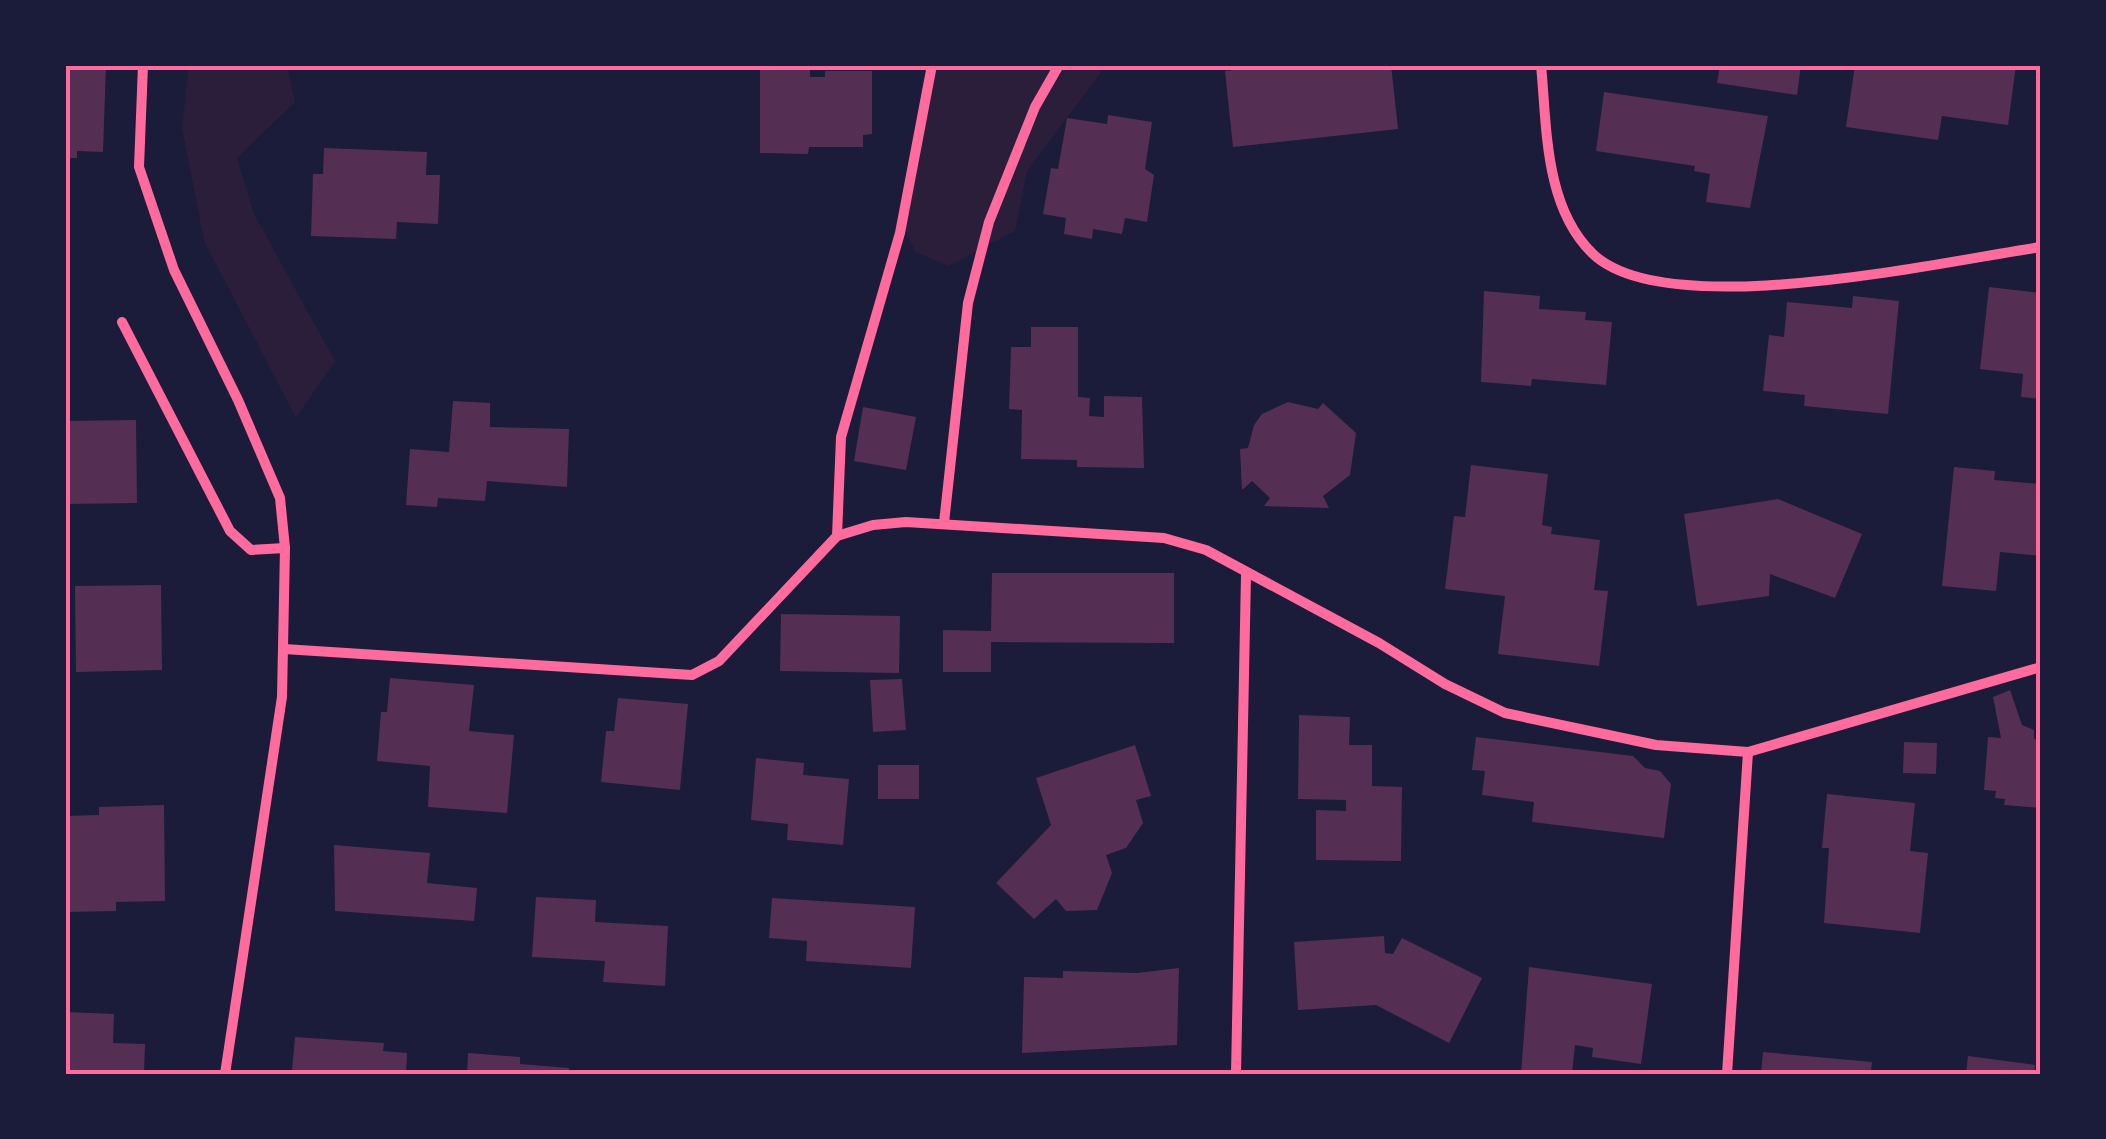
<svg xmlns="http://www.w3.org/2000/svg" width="2106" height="1139" font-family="Ubuntu,sans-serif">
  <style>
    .green { fill: #2a1e3b }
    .building { fill: #542f53 }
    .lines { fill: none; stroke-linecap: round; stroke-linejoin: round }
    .minor { stroke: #ff6b9d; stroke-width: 10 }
    .neatline { fill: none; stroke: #ff6b9d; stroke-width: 4 }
  </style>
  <rect width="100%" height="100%" fill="#1b1b3a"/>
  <!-- green -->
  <g class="green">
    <path d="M189,65H287L295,102L237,158L254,214L335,361L296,418L204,241L182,128Z"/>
    <path d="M927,65H1101L1100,74L1027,171L1015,231L949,266L915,252L900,216Z"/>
  </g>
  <!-- building -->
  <g class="building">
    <path d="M65,65H106L103,152L77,151V158H65Z"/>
    <path d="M1274,65H1391L1398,129L1233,147L1225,71Z"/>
    <path d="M1720,65H1801L1797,95L1717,83Z"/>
    <path d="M1855,65H2016L2008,125L1942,116L1938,140L1846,127Z"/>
    <path d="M760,69H810V77H825V71H872V134L863,135V147H809L808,154L760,153Z"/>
    <path d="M1604,92L1768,116L1750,208L1706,202L1710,174L1694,171L1695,166L1596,151Z"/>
    <path d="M1108,115L1152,122L1145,169L1154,175L1147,222L1125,218L1122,234L1093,229L1092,239L1064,234L1066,218L1043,214L1051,168L1058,169L1067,118L1107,124Z"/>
    <path d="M324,148L427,152L426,175H440L438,224L397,222L396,239L311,236L313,174H323Z"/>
    <path d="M1989,287L2041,293V399L2021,397L2023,374L1980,369Z"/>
    <path d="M1484,291L1540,296L1539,309L1586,312L1585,320L1612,322L1606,385L1532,379L1531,386L1481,382Z"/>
    <path d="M1853,296L1899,301L1888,414L1804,406L1805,395L1763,391L1769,335L1784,337L1787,302L1852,308Z"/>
    <path d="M1031,327H1078V397L1090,398L1089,416L1104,417V396L1142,397L1144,468L1077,467V460L1021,459L1022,410L1009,409L1011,347H1031Z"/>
    <path d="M453,401L490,403V427L569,429L567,487L487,481L485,501L438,498L437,507L406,505L410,449L449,452Z"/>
    <path d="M1288,402L1318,409L1323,403L1356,433L1350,475L1323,496L1329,508L1264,506L1270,498L1252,481L1242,490L1240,449L1248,448L1254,425L1262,414Z"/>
    <path d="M863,407L916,417L906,470L854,461Z"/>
    <path d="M136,420L137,503L65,504V421Z"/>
    <path d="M1471,465L1548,474L1542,525L1552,527L1551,534L1600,540L1594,590L1608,591L1599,666L1498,654L1505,596L1445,589L1454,516L1465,517Z"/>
    <path d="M1954,467L1995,471L1994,480L2041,484V556L2000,552L1996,591L1942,586Z"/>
    <path d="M1778,499L1862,534L1835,598L1770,574L1769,596L1697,606L1684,514Z"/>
    <path d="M992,573H1174V643L991,642V672H943V630L991,631Z"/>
    <path d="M161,585L162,670L76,672L75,586Z"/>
    <path d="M781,614L900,616L899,673L780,671Z"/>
    <path d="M390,678L474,685L469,731L514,735L507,813L428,807L430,766L377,761L381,712H387Z"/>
    <path d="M902,679L906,730L873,732L870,680Z"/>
    <path d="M2010,690L2022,725L2034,730V739L2041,740V808L2004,805L2005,799L1995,798L1996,791L1984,790L1988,737L2001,738L1993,697Z"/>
    <path d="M618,698L688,704L680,790L601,782L606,731H614Z"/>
    <path d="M1299,715L1350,717L1349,745H1372V786L1402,787L1401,861L1316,860V810L1346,811V800L1298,799Z"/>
    <path d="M1476,737L1633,756L1645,768L1660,771L1671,784L1664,838L1532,822L1534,802L1482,795L1485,771L1472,770Z"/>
    <path d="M1904,742L1937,743L1936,774L1903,773Z"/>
    <path d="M1135,745L1151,796L1136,800L1143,823L1126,848L1106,855L1112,873L1097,910L1066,911L1056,899L1034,919L996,883L1051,825L1036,778Z"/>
    <path d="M756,758L804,763L803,775L849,779L843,845L787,840L788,824L751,820Z"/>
    <rect x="878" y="765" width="41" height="34"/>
    <path d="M1827,794L1915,803L1910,851L1928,853L1920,933L1824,923L1829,848H1822Z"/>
    <path d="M164,805L165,901L116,902V911L65,912V816L99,815V807Z"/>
    <path d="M334,845L430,853L427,883L477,888L474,921L335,911Z"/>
    <path d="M536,897L596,900L595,922L668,926L665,986L603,982L605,961L532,957Z"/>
    <path d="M772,898L915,907L911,968L806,961L807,941L769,938Z"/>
    <path d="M1384,936L1385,953L1393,954L1402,938L1482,978L1449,1043L1376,1005L1298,1010L1294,942Z"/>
    <path d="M1529,967L1652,984L1641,1064L1592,1057L1593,1048L1575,1045L1572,1074H1521Z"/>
    <path d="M1179,968L1177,1045L1022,1053L1024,977L1063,978V971L1137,973Z"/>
    <path d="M65,1012L114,1014L113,1043L145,1044L144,1074H65Z"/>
    <path d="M295,1037L384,1043L383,1051L407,1053L406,1074H298L292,1070Z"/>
    <path d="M1763,1052L1872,1062L1871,1071L1879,1074H1761Z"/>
    <path d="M468,1053L520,1057V1064L569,1068V1074H467Z"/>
    <path d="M1968,1056L2035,1065L2034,1074H1966Z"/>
  </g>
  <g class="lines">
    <!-- minor -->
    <g class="minor">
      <path d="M143,65L139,167L174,270L238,400L280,498L285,548L282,697L225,1074"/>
      <path d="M1541,65C1547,126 1544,206 1592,253C1664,325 1945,261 2041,247"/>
      <path d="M122,322L230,531L251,550L285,548"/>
      <path d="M944,523L968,303L989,222L1035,107L1059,65"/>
      <path d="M837,536L873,525L906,522L1164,538L1206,550L1379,643L1445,684L1505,713L1656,745L1748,752L2041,667"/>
      <path d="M284,649L692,675L719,661L837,536L841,437L900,233L932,65"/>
      <path d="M1236,1074L1246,575"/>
      <path d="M1727,1074L1748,752"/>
    </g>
  </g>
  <!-- border -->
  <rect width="2106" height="1139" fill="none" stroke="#1b1b3a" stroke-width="135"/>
  <rect x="68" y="68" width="1970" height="1004" class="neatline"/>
</svg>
